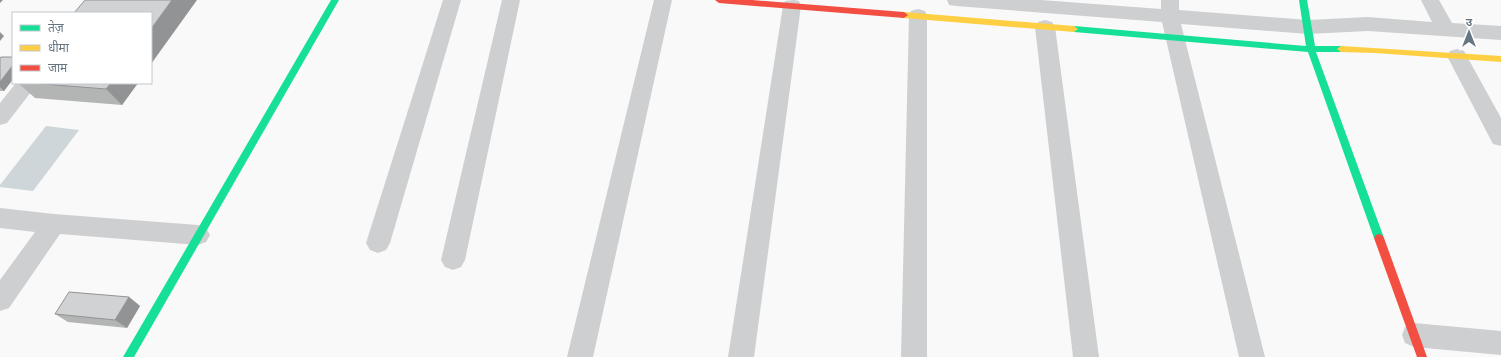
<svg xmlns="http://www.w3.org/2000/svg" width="1501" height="357" font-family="'PT Sans Narrow','Noto Sans Devanagari',sans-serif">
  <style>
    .water { fill: #ced6d9 }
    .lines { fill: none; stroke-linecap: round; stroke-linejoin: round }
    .street { fill: #cecfd0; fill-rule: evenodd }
    .fast { fill: #16e098; fill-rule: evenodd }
    .slow { fill: #ffcf43; fill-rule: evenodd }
    .jam { fill: #f24e42; fill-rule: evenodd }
    .wall { fill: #b3b5b5 }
    .shaded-wall { fill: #929394 }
    .building { fill: #d0d2d3; stroke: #929394 }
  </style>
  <rect width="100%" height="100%" fill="#f9f9f9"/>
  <!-- water -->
  <path class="water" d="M46,126L79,130L33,191L0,187V185Z"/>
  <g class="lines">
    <!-- street -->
    <g class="street">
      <path d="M443,0H461L390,243L386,250L378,253L370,250L366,243Z"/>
      <path d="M502,0H520L465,260L461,267L453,270L445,267L441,260Z"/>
      <path d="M654,0H672L593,357H567Z"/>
      <path d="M794,0L799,1L801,6L754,357H728L783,6L785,1Z"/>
      <path d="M947,0H1041L1161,9V0H1179V10L1308,20L1368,17L1432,22L1421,0H1439L1452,23L1501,26V40L1368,31L1308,34L1181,24L1265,357H1239L1162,22L956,6L949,5Z"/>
      <path d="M918,9L925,11L927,16V357H901L909,16L911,11Z"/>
      <path d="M1045,20L1052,22L1055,27L1099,357H1073L1035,27L1038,22Z"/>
      <path d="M1457,49L1464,51L1501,118V146L1493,144L1447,56L1450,51Z"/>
      <path d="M16,83H38L7,123L0,125V103Z"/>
      <path d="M0,208L54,214L198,225L206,228L210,235L206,242L198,245L60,234L9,308L0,311V280L35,232L0,228Z"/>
      <path d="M1414,323L1501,331V355L1414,347L1405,343L1402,335L1405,327Z"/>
    </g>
    <!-- fast -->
    <g class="fast">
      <path d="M331,0H339L134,357H123Z"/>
      <path d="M1299,0H1307L1315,46H1341L1345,49L1341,52H1316L1384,238L1382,241L1379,242L1376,241L1374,238L1308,52L1074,32L1070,29L1074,26L1306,46Z"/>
    </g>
    <!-- slow -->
    <g class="slow">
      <path d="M904,12L1074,26L1078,29L1074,32L904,18L900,15Z"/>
      <path d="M1341,46L1501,56V62L1375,53L1341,52L1337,49Z"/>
    </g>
    <!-- jam -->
    <g class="jam">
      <path d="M715,0H752L904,12L908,15L904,18L719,3Z"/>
      <path d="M1379,234L1382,235L1384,238L1427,357H1417L1374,238L1376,235Z"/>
    </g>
  </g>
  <!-- wall -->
  <g class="wall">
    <path d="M13,57V79L4,91H0V58Z"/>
    <path d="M18,83H138L122,105L35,98Z"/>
    <path d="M129,297L140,306L127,328L68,322L55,314Z"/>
  </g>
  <!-- shaded-wall -->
  <g class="shaded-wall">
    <path d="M0,0H3L0,3Z"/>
    <path d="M172,0H197L151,64V29Z"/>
    <path d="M0,32L4,36L0,41Z"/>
    <path d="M13,65V79L4,91L0,87V82Z"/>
    <path d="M111,83H138L122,105L106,89Z"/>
    <path d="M129,297L140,306L127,328L115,320Z"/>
  </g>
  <!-- building -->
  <g class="building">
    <path d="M85,0H172L151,29V13H74Z"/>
    <path d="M1,57H13V65L0,82V58Z"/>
    <path d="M31,83H111L106,89Z"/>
    <path d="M69,292L129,297L115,320L55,314Z"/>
  </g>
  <!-- legend -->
  <rect x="12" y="12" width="140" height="72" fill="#ffffff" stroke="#c1c8cd"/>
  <rect x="20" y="25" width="20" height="6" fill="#16e098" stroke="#c1c8cd"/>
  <text x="48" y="32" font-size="12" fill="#657683">तेज़</text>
  <rect x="20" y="45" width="20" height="6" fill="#ffcf43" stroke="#c1c8cd"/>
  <text x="48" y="52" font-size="12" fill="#657683">धीमा</text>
  <rect x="20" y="65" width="20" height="6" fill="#f24e42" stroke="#c1c8cd"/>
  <text x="48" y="72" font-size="12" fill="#657683">जाम</text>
  <!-- north arrow -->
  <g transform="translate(1469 32)" stroke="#ffffff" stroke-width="3" paint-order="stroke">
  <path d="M0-3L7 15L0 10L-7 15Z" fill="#657683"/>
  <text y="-6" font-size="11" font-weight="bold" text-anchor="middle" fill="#657683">उ</text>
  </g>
</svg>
